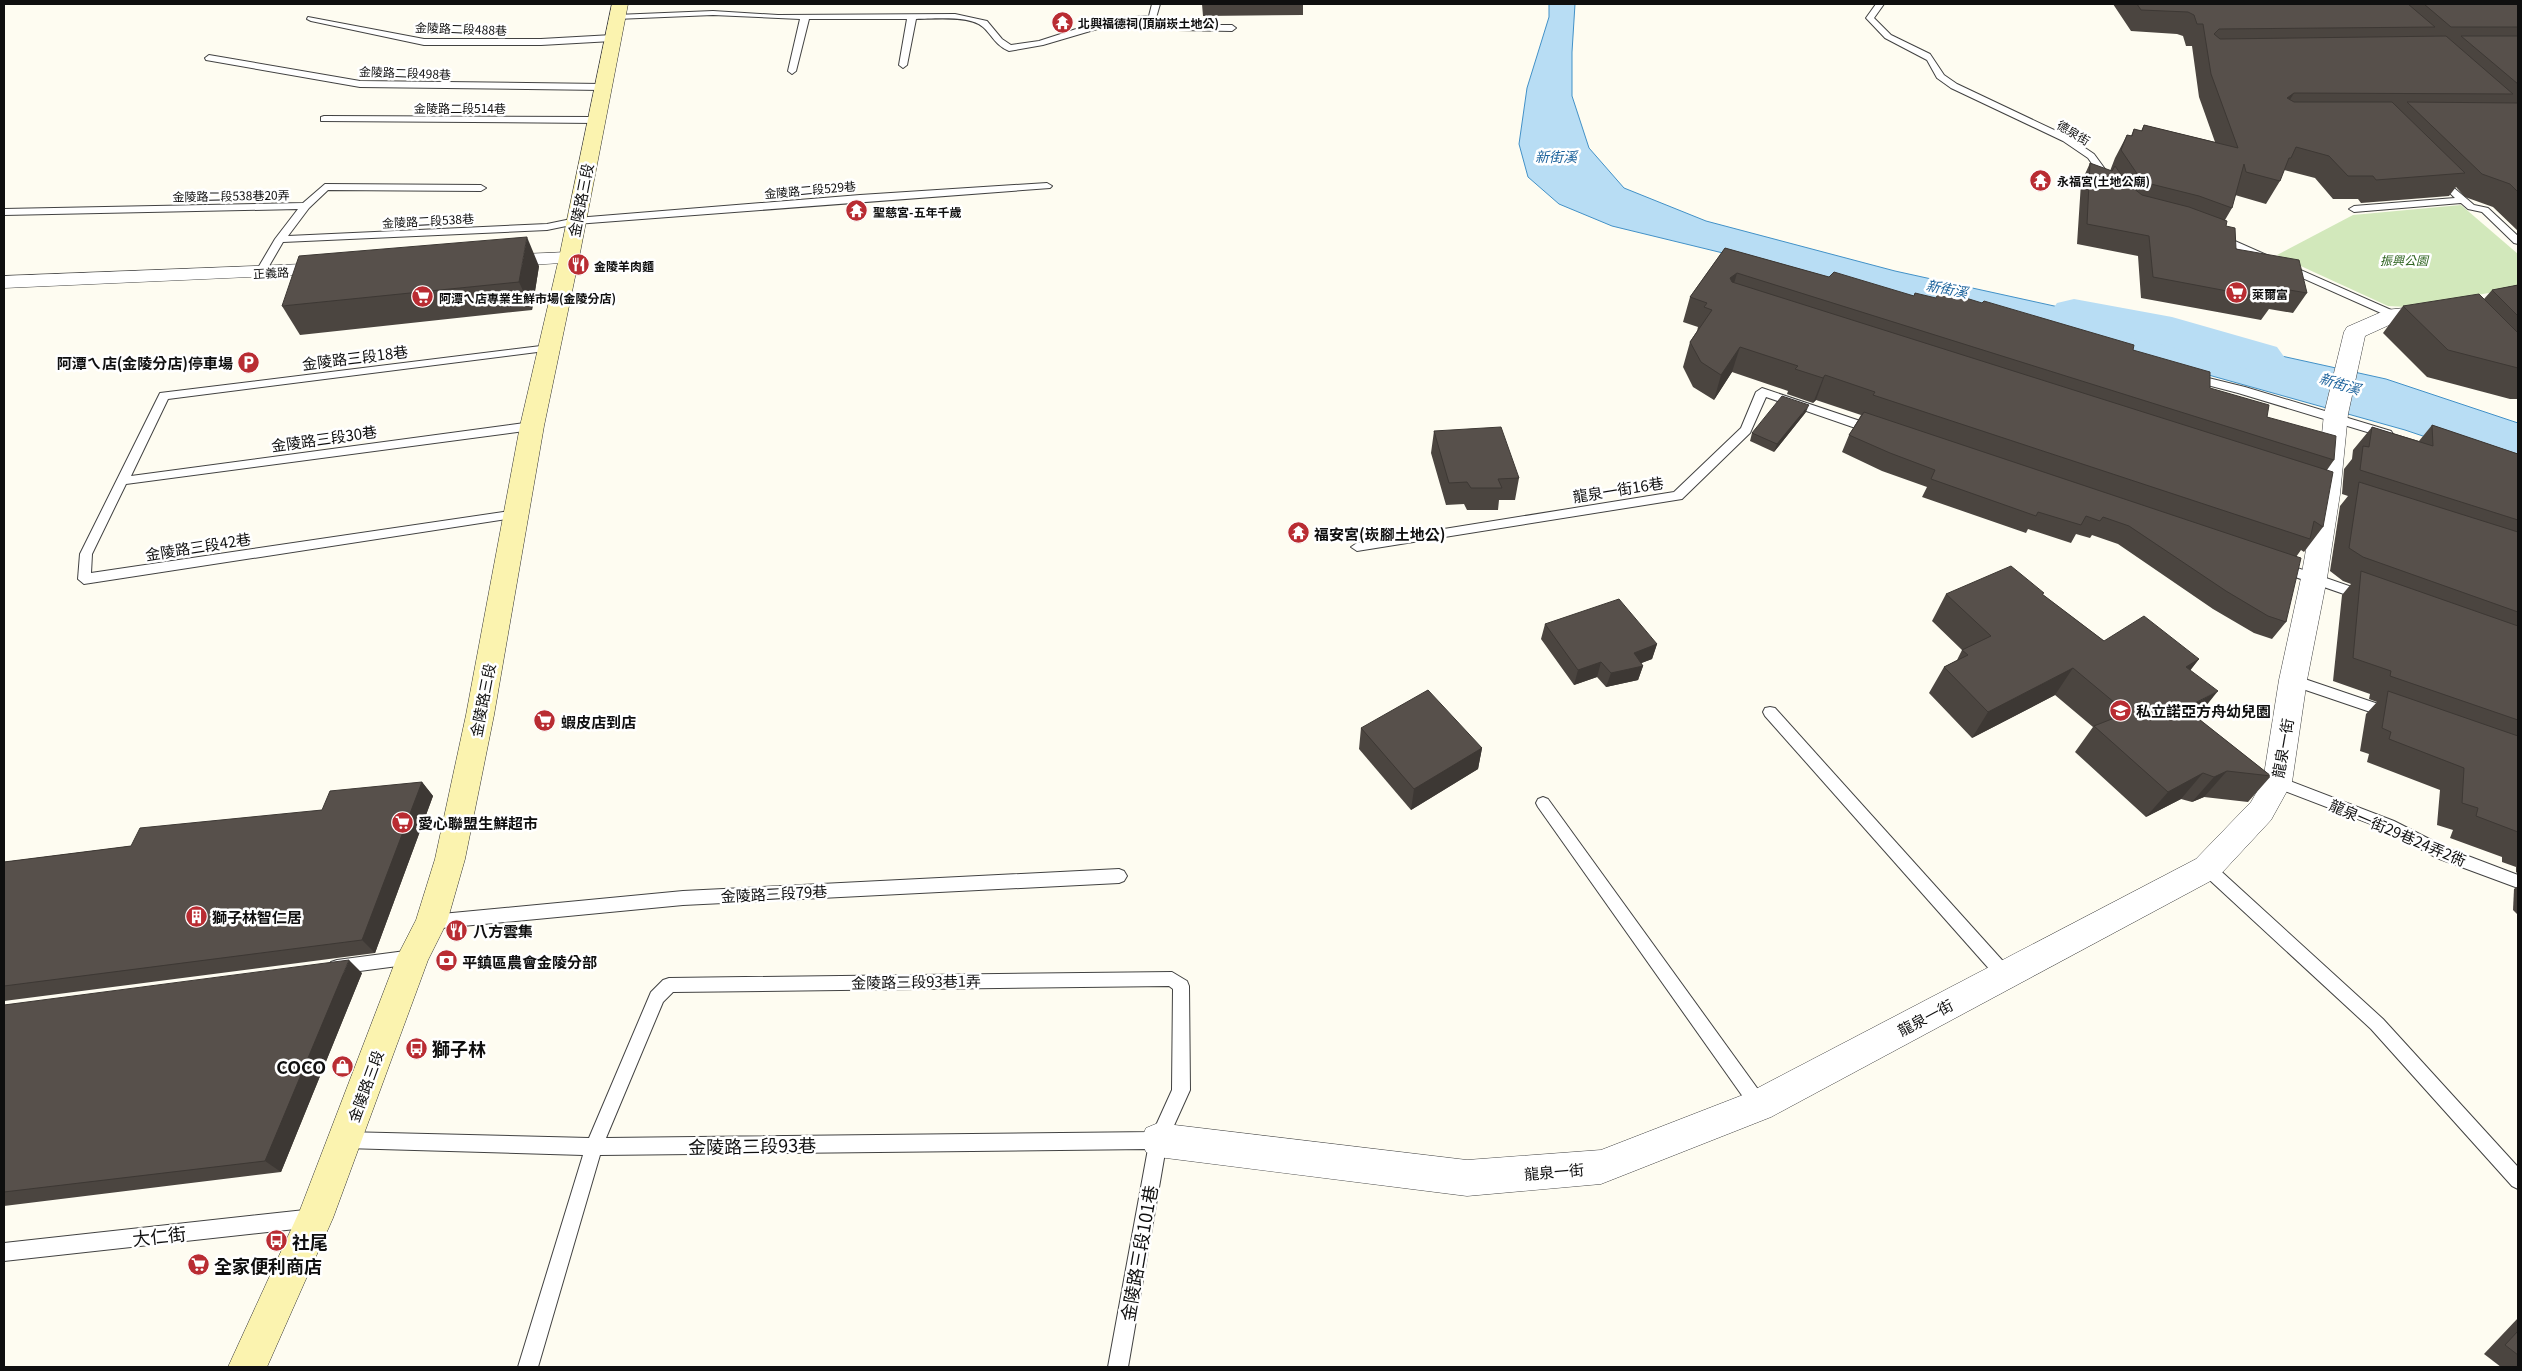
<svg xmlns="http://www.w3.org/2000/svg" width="2522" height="1371" font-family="Georgia,'Noto Sans TC',serif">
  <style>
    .green { fill: #d2e8bb }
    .water { fill: #b8ddf4; stroke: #4291c7 }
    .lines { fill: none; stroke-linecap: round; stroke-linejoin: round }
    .river { fill: #b8ddf4; fill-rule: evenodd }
    .lane-casing { stroke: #424242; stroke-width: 2 }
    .street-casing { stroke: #424242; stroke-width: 1 }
    .secondary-casing { stroke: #313131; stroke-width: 1 }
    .lane { fill: #fff; fill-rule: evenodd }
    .street { fill: #fff; fill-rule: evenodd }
    .secondary { fill: #fbf3af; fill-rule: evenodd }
    .wall { fill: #4b4540 }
    .shaded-wall { fill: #3d3834 }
    .building { fill: #57504b; stroke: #3d3834 }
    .labels { text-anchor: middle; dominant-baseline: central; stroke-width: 5; stroke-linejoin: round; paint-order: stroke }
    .far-poi-label { font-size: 12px; font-weight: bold; fill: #0f0f0f; stroke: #fff; text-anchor: start }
    .far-street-label { font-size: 12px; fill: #0f0f0f; stroke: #fff }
    .far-park-label { font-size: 12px; font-style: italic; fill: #2f6421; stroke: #fff }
    .far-water-label { font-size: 14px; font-style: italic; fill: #1d639c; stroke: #fff }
    .street-label { font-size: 15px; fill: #0f0f0f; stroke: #fff }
    .poi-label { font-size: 15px; font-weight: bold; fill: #0f0f0f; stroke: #fff; text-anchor: start }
    .near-poi-label { font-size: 18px; font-weight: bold; fill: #0f0f0f; stroke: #fff; text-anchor: start }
    .near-street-label { font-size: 18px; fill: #0f0f0f; stroke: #fff }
  </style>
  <rect width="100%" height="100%" fill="#fefcf1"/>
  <!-- green -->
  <path class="green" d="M2461,205L2518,254V288L2407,307L2388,306L2277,255L2353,215Z"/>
  <!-- water -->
  <path class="water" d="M1549,4H1575L1572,52V96L1589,148L1624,188L1706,221L1895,271L2386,379L2518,423V468L2405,430L2105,346L1612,226L1559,204L1528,177L1519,144L1527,88L1549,17Z"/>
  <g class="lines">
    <!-- river -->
    <path class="river" d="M2074,299L2172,317L2277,347L2285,358L2277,369L2260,373L2164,345L2057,323L2050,313L2057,303Z"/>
    <defs>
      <g id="lane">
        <path d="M1152,4H1160L1156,18L1179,25H1232L1236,28L1232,31L1178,30L1151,21L1121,22L1043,45L1009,51C996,46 992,35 983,27C970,15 932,19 916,19L907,65L903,68L899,65L907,19H809L796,71L792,74L788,71L800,19L713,15L616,19L612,17L616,15L713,11L778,15L955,14L987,21L1002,39L1011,45L1039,41L1107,19L1149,16Z"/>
        <path d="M1876,4H1884L1874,18L1891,35L1930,54L1944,75L1957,84L2069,137L2094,154L2113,180L2111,182H2105L2088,158L2063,141L1951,88L1937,78L1927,60L1885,38L1866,18Z"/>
        <path d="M308,17L424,39H541L612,35L616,38L612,41L541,45H424L311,21L307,19Z"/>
        <path d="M209,55L360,81L602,84L606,87L602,90L360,87L206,60L205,58Z"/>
        <path d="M324,116L596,117L601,120L596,123L321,121V117Z"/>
        <path d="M2440,176L2474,205L2488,208L2518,236V244L2514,243L2482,212L2468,209L2461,203L2354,212L2349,209L2354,206L2455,198L2435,179Z"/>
        <path d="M1047,183L1052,186L1050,188L576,224L547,230L283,242L265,273L260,276L255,273L275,239L298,209L4,215V209L303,203L325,184L481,185L486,188L481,191L328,190L309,208L288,236L547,224L576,218L860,195Z"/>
        <path d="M2219,234L2398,313L2399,315L2398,317H2390L2215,239V235Z"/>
        <path d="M549,345L554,348L553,350L168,399L131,476L532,422L538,426L532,430L126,484L92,554L91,573L516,510L520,511L522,514L520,517L84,584L78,579L80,554L160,393Z"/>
        <path d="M2192,374L2245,387L2391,431L2393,434L2387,438L2238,393L2188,380V376Z"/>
        <path d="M1762,388L1878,427L1880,430L1874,434L1870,433L1766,397L1750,433L1682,499L1357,551L1351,547L1357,543L1674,492L1741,428L1756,392Z"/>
        <path d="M2280,562L2369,593L2371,596L2364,601L2275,570L2274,567L2275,564Z"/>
        <path d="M2293,675L2393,709L2395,713L2393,717L2388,718L2288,684L2286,680L2288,676Z"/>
        <path d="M1770,707L1775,708L2011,970L2013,975L2011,980L2005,982L1999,980L1765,716L1763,712L1765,708Z"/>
        <path d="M2277,776L2394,821L2447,848L2518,875V888L2437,858L2384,829L2272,786L2270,782L2272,778Z"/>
        <path d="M1543,797L1548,799L1765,1099L1768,1105L1765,1111L1759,1113L1753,1111L1538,807L1536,803L1538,799Z"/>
        <path d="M2207,862L2212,863L2383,1019L2518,1167V1189L2512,1186L2371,1029L2202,873L2199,868L2202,863Z"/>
        <path d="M1119,869L1124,871L1127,876L1124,881L1119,883L683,905L431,929L425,927L423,922L425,917L431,915L683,891Z"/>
        <path d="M413,950L419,952L421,957L419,962L413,964L337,974L331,972L329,967L331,962L337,960Z"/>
        <path d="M1172,972L1187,981L1189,986L1190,1090L1167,1141L1128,1367H1108L1148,1149L600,1155L538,1367H518L583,1155L345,1148L339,1146L336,1140L339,1134L345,1132L589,1138L651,992L663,980L669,978ZM1169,986L1173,989L1172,1090L1153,1132L606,1138L663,1002L673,992Z"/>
        <path d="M314,1209L320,1212L323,1218L320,1224L314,1227L4,1261V1243Z"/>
      </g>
      <g id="street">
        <path d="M569,252L576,254L579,258L576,262L500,267L493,265L490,261L493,257L500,255Z"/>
        <path d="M332,263L339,265L342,269L339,273L4,288V276Z"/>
        <path d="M2433,305L2441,306L2444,311L2441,316L2398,321L2365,336L2348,414L2340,494L2327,578L2307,680L2292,782L2271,820L2218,877L1771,1117L1601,1184L1467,1196L1158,1157L1146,1152L1141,1140L1146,1128L1158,1123L1467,1160L1601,1150L1748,1093L2196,859L2251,802L2263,781L2279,680L2301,578L2316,494L2324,414L2344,332L2347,327L2386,310Z"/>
      </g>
      <path id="secondary" d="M612,4H628L579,258L544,426L494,715L465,859L447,922L428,960L333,1218L267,1367H228L300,1210L397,957L416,920L435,859L466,715L520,426L559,258Z"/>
    </defs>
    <!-- lane casing -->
    <use href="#lane" class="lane-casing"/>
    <!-- street casing -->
    <use href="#street" class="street-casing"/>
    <!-- secondary casing -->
    <use href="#secondary" class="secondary-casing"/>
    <!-- lane -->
    <use href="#lane" class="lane"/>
    <!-- street -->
    <use href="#street" class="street"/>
    <!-- secondary -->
    <use href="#secondary" class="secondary"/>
  </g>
  <!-- wall -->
  <g class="wall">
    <path d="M1202,4H1303V15L1203,16Z"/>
    <path d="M2113,4H2518V231L2493,207L2465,197L2456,187L2449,196L2361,203L2358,199H2333L2315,178L2284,170L2280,181L2266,204L2235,195L2232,208L2225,220L2226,226L2236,249L2307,293L2293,313L2269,309L2261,320L2141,298L2138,256L2077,244L2081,183L2090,163L2110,171L2115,158L2127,135L2131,136L2134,129L2141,131L2144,125L2215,142L2199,97L2192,46H2186L2183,36L2177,34L2131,31Z"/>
    <path d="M1725,248L1829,277L1914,296L2133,350L2267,417L2334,460L2327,470L2323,527L2304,552L2301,550L2296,557L2286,622L2272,639L2254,633L2213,609L2118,544L2092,535L2090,538L2076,534L2071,543L2028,529L2026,533L1922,497L1927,487L1882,471L1842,452L1849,435L1861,415L1816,400L1813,403L1787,394L1788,391L1732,372L1714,400L1693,387L1683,367L1690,342L1697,331L1698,327L1683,322L1690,297Z"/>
    <path d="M539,266L532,310L300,335L282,306Z"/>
    <path d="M2518,285V399H2510L2427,377L2383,333L2403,306L2484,299L2492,290Z"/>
    <path d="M1806,412L1774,452L1750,441L1752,433Z"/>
    <path d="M2432,425L2518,454V874L2516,872V867L2502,862V857L2450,838L2453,830L2437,825L2440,790L2367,762L2369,754L2360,751L2366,714L2377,702L2369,699L2370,694L2333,681L2342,595L2351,584L2343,581L2330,571L2340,506L2348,496L2342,494L2344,469L2352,459L2353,450L2372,427L2419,441Z"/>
    <path d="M1434,431L1519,478L1515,500H1499L1498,510H1467L1464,504L1446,505L1431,453Z"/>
    <path d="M1946,594L2043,595L2104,641L2199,659L2190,670L2196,717L2271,776L2248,802L2204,797L2192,802L2181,799L2146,817L2075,752L2093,727L2055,695L1972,738L1929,693L1944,667L1957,660L1962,650L1932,621Z"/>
    <path d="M1545,624L1657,644L1652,659L1641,663L1643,666L1638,680L1606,687L1597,677L1574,685L1541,639Z"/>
    <path d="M1361,728L1482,748L1478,769L1411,810L1359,749Z"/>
    <path d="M422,782L433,796L375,953L4,1001V862L131,846L322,810Z"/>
    <path d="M2518,886V915L2513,910L2514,889Z"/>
    <path d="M362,973L281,1172L4,1206V1005Z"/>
    <path d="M2518,1318V1367H2501L2484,1354Z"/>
  </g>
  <!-- shaded-wall -->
  <g class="shaded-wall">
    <path d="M2294,93L2281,115L2287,98Z"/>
    <path d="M527,237L539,266L532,310L519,282Z"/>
    <path d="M1737,273L1730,298V278Z"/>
    <path d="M1740,347L1732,372L1714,400L1721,375Z"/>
    <path d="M1825,375L1816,400L1813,403L1823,378Z"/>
    <path d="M1809,405L1806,412L1774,452L1777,444Z"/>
    <path d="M1657,644L1652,659L1629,668L1634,653Z"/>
    <path d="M2199,659L2179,685L2186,667Z"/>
    <path d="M1601,662L1597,677L1574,685L1578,670Z"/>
    <path d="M1643,666L1638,680L1606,687L1611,673Z"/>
    <path d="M2073,668L2055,695L1972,738L1988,712Z"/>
    <path d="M2218,691L2197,717L2185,708Z"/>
    <path d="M1482,748L1478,769L1411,810L1414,789Z"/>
    <path d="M2227,771L2204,797L2192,802L2214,777Z"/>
    <path d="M2203,773L2181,799L2146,817L2168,792Z"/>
    <path d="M422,782L433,796L375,953L362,940Z"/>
    <path d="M349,960L362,973L281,1172L265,1161Z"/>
  </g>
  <!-- building -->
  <g class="building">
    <path d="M2137,4H2408L2435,27L2219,29L2214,34L2220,39L2446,36L2513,94L2294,93L2287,98L2294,102H2392L2465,173L2376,180L2373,176H2348L2329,156L2296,147L2291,158H2289L2280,181L2246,172L2244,164L2232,208L2199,196L2151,184L2138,175L2121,150L2127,135L2132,136L2134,129L2142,131L2144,125L2238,148L2211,74L2203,24H2197L2194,15L2188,12L2141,10Z"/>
    <path d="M2424,4H2518V27H2451Z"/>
    <path d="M2461,36H2518V84Z"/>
    <path d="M2407,102L2518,103V192L2510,184L2482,174Z"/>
    <path d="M2090,163L2112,171L2115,166L2128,184L2142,195L2189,207L2227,221L2226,226L2235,228L2236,249L2299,260L2307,293L2272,287L2275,300L2153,277L2149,236L2087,224Z"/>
    <path d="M527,237L519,282L282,306L299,256Z"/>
    <path d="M1725,248L1829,277L1834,272L1914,296L1915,293L1936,298L1940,290L1982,303L1984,301L2134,345L2133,350L2210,372V388L2269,405L2267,417L2336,436L2334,460L1737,273L1730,278L1732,282L2333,472L2323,527L2314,521L2310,539L1873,395L1875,392L1825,375L1823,378L1795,369L1798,366L1740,347L1721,375L1701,362L1690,342L1712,310L1704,307L1707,303L1690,297Z"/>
    <path d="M2518,285V316L2492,290Z"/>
    <path d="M2479,294L2518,333V368L2448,350L2403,306Z"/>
    <path d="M1782,396L1809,405L1777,444L1752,433Z"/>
    <path d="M1864,412L2301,558L2286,622L2268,616L2226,591L2129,526L2103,517L2100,521L2086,516L2081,525L2038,512L2036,516L1931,479L1935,470L1890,453L1849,435Z"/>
    <path d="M2432,425L2518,454V520L2360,470L2363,446L2369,447L2372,427L2433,446Z"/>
    <path d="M1501,427L1519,478L1498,479L1502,488H1471L1467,482L1449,483L1434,431Z"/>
    <path d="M2359,482L2518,532V612L2363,557L2349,548Z"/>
    <path d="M2011,566L2044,593L2042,594L2104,641L2144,616L2199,659L2186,667L2218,691L2185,708L2271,776L2227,771L2214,777L2203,773L2168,792L2094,726L2127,713L2073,668L1988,712L1944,667L1968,655L1962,650L1991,636L1946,594Z"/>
    <path d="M2361,571L2518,626V720L2390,676L2391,671L2353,658Z"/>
    <path d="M1619,599L1657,644L1634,653L1643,666L1611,673L1601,662L1578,670L1545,624Z"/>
    <path d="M1428,690L1482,748L1414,789L1361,728Z"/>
    <path d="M2388,691L2518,736V832L2476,816L2478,808L2462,803L2464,768L2389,739L2391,732L2382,728Z"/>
    <path d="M422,782L362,940L4,986V862L131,846L140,828L322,810L330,791Z"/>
    <path d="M349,960L265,1161L4,1192V1005Z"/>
    <path d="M2518,1331V1355L2505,1345Z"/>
  </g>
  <!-- icons -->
  <defs>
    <symbol id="temple-disc" viewBox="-11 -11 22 22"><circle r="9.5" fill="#b92c32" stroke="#fff"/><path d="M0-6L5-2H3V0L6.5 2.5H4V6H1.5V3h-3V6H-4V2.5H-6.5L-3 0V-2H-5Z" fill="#fff"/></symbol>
    <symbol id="restaurant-disc" viewBox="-11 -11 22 22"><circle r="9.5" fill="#b92c32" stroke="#fff"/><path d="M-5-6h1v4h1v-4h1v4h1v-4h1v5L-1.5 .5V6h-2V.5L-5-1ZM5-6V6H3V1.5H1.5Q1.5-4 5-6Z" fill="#fff"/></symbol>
    <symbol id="supermarket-disc" viewBox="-11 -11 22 22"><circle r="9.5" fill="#b92c32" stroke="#fff"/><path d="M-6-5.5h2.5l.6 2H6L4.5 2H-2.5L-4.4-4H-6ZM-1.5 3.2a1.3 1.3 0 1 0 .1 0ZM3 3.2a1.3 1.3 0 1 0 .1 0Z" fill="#fff"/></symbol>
    <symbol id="parking-disc" viewBox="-11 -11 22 22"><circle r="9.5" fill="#b92c32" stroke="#fff"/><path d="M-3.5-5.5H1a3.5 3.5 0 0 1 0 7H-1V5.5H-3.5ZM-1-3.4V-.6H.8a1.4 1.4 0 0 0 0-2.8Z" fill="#fff"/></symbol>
    <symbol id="school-disc" viewBox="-11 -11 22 22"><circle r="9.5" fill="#b92c32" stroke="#fff"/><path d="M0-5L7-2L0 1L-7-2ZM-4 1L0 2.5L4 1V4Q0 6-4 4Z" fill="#fff"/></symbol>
    <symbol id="building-disc" viewBox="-11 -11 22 22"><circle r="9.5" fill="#b92c32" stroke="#fff"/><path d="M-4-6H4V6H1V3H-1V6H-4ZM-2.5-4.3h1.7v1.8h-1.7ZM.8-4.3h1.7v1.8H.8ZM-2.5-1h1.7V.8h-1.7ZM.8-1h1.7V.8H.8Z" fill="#fff"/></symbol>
    <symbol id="bank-disc" viewBox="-11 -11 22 22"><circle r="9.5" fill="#b92c32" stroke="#fff"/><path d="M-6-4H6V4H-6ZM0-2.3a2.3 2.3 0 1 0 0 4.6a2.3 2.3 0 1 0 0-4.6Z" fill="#fff"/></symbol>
    <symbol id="bus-disc" viewBox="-11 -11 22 22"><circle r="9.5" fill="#b92c32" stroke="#fff"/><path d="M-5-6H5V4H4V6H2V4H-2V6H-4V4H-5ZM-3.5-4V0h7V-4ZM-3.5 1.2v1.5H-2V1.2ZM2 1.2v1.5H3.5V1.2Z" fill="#fff"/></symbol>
    <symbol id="shop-disc" viewBox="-11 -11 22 22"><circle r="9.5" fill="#b92c32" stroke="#fff"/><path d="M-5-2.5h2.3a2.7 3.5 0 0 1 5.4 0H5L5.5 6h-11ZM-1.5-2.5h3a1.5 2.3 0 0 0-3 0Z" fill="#fff"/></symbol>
  </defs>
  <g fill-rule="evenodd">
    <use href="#temple-disc" x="1050" y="10" width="25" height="25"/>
    <use href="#temple-disc" x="2028" y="168" width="25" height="25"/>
    <use href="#temple-disc" x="844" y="198" width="25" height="25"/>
    <use href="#restaurant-disc" x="566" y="252" width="25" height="25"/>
    <use href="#supermarket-disc" x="2224" y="280" width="25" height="25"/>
    <use href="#supermarket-disc" x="410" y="284" width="25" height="25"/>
    <use href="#parking-disc" x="236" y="350" width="25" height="25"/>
    <use href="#temple-disc" x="1286" y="520" width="25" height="25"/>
    <use href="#school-disc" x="2108" y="698" width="25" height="25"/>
    <use href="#supermarket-disc" x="532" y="708" width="25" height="25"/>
    <use href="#supermarket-disc" x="390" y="810" width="25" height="25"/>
    <use href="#building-disc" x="184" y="904" width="25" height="25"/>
    <use href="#restaurant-disc" x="444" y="918" width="25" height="25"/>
    <use href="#bank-disc" x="434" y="948" width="25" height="25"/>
    <use href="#bus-disc" x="404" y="1036" width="25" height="25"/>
    <use href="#shop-disc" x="330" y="1054" width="25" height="25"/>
    <use href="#bus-disc" x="264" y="1228" width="25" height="25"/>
    <use href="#supermarket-disc" x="186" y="1252" width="25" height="25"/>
  </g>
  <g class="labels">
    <!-- far-poi labels -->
    <g class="far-poi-label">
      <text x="1078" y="22">北興福德祠(頂崩崁土地公)</text>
      <text x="2057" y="180">永福宮(土地公廟)</text>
      <text x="873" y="211">聖慈宮-五年千歲</text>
      <text x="594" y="265">金陵羊肉麵</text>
      <text x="2252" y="293">萊爾富</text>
      <text x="439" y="297">阿潭ㄟ店專業生鮮市場(金陵分店)</text>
    </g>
    <!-- far-street labels -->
    <g class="far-street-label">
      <text transform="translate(461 28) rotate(2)">金陵路二段488巷</text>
      <text transform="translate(405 72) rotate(2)">金陵路二段498巷</text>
      <text x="460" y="107">金陵路二段514巷</text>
      <text transform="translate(2074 132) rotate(31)">德泉街</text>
      <text transform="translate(810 189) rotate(-5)">金陵路二段529巷</text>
      <text transform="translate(231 195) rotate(-1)">金陵路二段538巷20弄</text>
      <text transform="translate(428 220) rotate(-3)">金陵路二段538巷</text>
      <text transform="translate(271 272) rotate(-3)">正義路</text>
    </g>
    <!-- far-park labels -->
    <g class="far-park-label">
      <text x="2404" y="259">振興公園</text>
    </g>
    <!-- far-water labels -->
    <g class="far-water-label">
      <text x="1556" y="156">新街溪</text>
      <text transform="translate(1947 288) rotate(11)">新街溪</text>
      <text transform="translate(2340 383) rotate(17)">新街溪</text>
    </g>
    <!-- street labels -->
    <g class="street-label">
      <text transform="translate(580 200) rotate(-79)">金陵路三段</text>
      <text transform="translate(355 357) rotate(-7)">金陵路三段18巷</text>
      <text transform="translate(324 438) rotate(-8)">金陵路三段30巷</text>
      <text transform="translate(1618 489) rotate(-9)">龍泉一街16巷</text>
      <text transform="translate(198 546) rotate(-9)">金陵路三段42巷</text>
      <text transform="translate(482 700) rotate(-79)">金陵路三段</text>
      <text transform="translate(2282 748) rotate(-80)">龍泉一街</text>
      <text transform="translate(2398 832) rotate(23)">龍泉一街29巷24弄2衖</text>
      <text transform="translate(774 893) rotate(-3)">金陵路三段79巷</text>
      <text transform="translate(916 981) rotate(-1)">金陵路三段93巷1弄</text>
      <text transform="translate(1925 1017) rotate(-28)">龍泉一街</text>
      <text transform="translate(365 1086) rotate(-70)">金陵路三段</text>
      <text transform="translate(1554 1171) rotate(-5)">龍泉一街</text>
    </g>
    <!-- poi labels -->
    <g class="poi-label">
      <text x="233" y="362" text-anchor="end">阿潭ㄟ店(金陵分店)停車場</text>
      <text x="1314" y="533">福安宮(崁腳土地公)</text>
      <text x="2136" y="710">私立諾亞方舟幼兒園</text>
      <text x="561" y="721">蝦皮店到店</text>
      <text x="418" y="822">愛心聯盟生鮮超市</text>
      <text x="212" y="916">獅子林智仁居</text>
      <text x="473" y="930">八方雲集</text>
      <text x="462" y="961">平鎮區農會金陵分部</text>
    </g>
    <!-- near-poi labels -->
    <g class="near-poi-label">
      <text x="432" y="1048">獅子林</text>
      <text x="326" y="1066" text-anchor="end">COCO</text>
      <text x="292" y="1241">社尾</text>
      <text x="214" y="1265">全家便利商店</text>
    </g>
    <!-- near-street labels -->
    <g class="near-street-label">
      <text transform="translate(752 1145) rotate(-1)">金陵路三段93巷</text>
      <text transform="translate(159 1235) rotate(-6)">大仁街</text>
      <text transform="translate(1138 1253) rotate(-80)">金陵路三段101巷</text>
    </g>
  </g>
  <!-- border -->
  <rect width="2522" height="1371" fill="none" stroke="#0f0f0f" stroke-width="10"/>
</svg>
